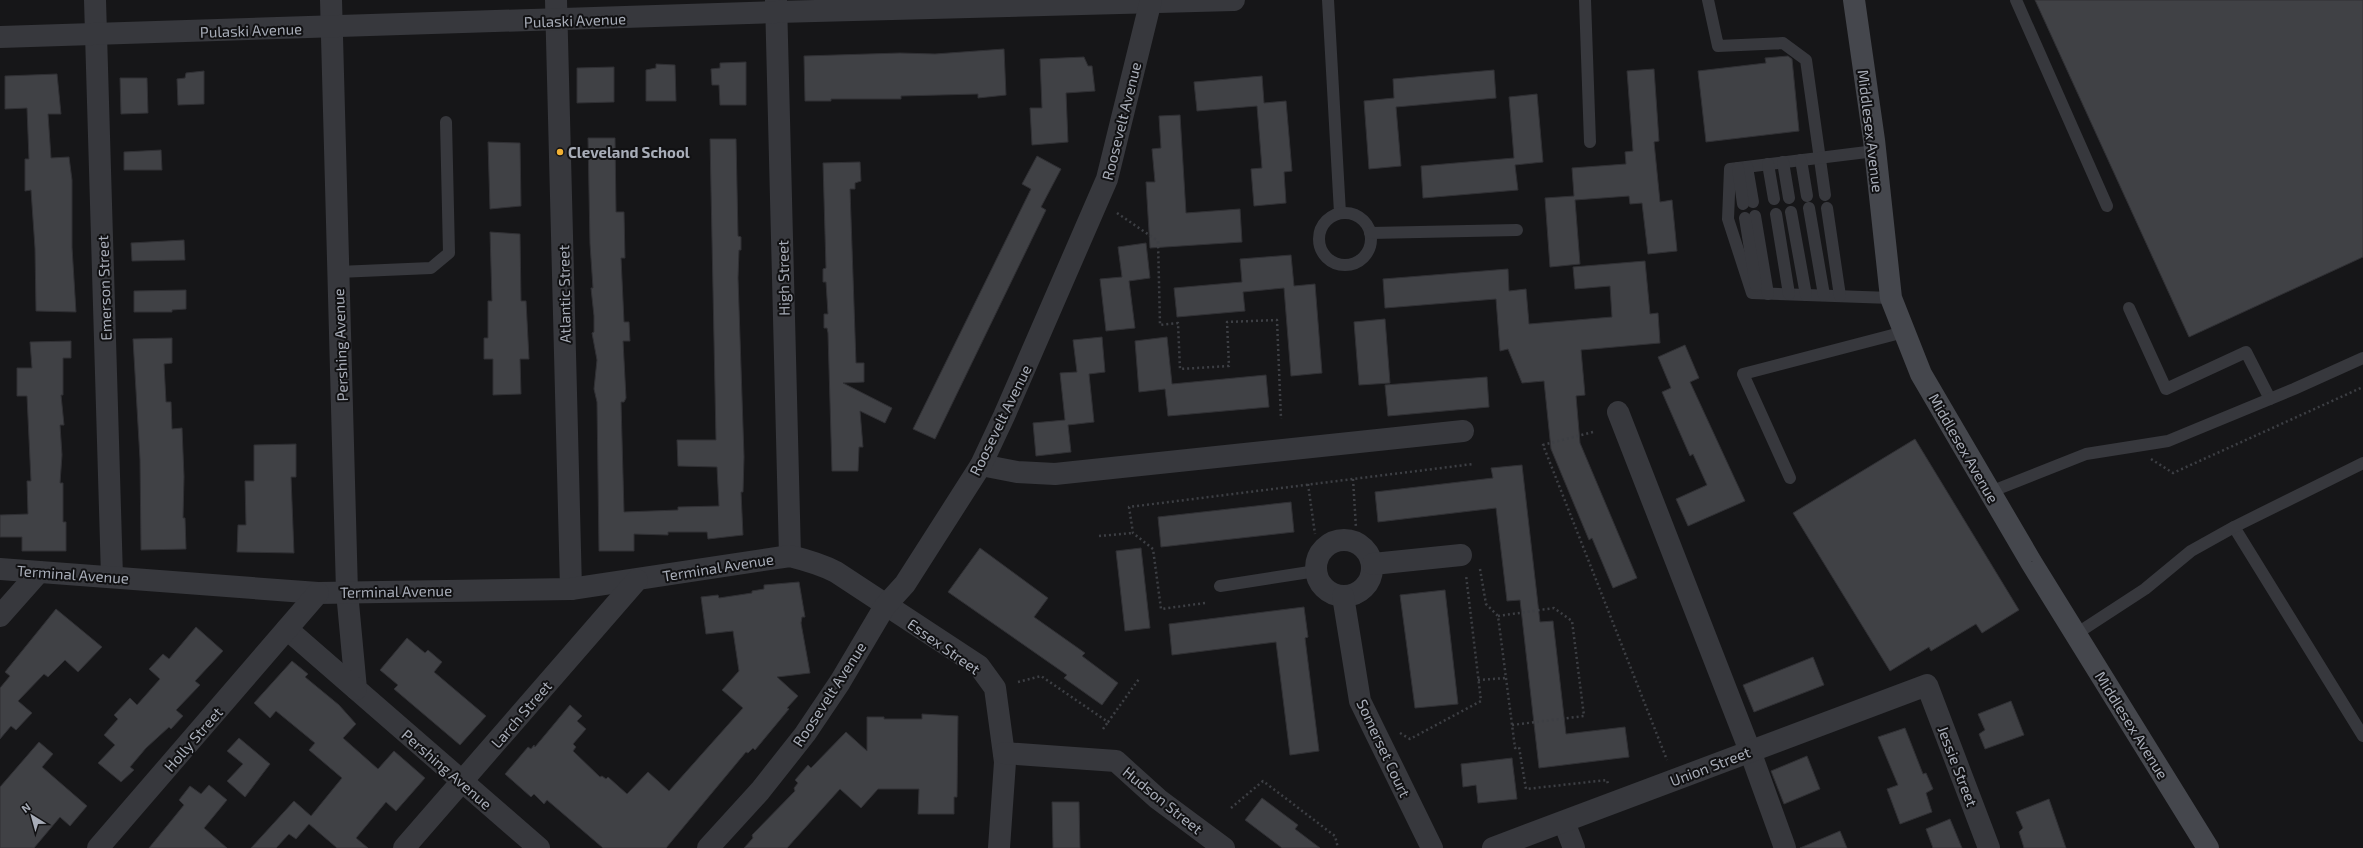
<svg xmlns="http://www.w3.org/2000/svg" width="2363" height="848" font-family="'Exo 2',sans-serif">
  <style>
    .building { fill: #404145; stroke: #303034 }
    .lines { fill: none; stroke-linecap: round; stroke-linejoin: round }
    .path { stroke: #3d3f44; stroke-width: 2.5; stroke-dasharray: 2 3; stroke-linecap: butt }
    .service { stroke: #37383d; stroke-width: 12 }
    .minor { stroke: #37383d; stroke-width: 22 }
    .tertiary { stroke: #37383d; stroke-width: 22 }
    .secondary { stroke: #45474d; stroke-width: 22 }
    .poi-dot { fill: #f2b134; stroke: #111113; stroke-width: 1.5 }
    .labels { text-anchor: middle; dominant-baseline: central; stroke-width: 4; stroke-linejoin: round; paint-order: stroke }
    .street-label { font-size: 15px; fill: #a8adb8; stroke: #111113 }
    .poi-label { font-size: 15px; font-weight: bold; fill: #a8adb8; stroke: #111113; text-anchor: start }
  </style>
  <rect width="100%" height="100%" fill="#161618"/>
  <!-- building -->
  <g class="building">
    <path d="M2035,0H2363V257L2189,337Z"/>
    <path d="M1004,49L1006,95L978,98V94L901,96V99H831V101H805L804,56L900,53L935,54Z"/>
    <path d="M1788,56L1792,59L1799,131L1706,142L1698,71L1766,63L1765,58Z"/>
    <path d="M1084,57L1088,66H1092L1095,91L1066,93L1068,142L1032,145L1030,108H1042L1040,59Z"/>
    <path d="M746,62V105H720L719,85H712L711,69L720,68V63Z"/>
    <path d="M656,64L675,65L676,101H646V70L656,68Z"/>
    <path d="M614,67V102L577,103V68Z"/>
    <path d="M1654,69L1659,141L1654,142L1660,202L1672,200L1677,251L1648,254L1642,203L1630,204L1629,196L1575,200L1580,264L1550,267L1545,198L1574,196L1572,168L1626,164L1625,152L1633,151L1627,71Z"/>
    <path d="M1494,70L1496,98L1396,107L1401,166L1369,169L1364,101L1394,98L1393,79Z"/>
    <path d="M204,71V104L178,105L177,79L185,78L186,73Z"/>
    <path d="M57,74L61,114H48L51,158L69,157L72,180V247L76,312L36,311L35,248L31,190L25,191V159H29L27,108L5,109V76Z"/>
    <path d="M1262,76L1264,103L1286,101L1292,171L1284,172L1286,203L1254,206L1251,169L1262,168L1257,106L1197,111L1194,82Z"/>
    <path d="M120,78H147L148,113L121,114Z"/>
    <path d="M1537,94L1543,162L1515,165L1518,190L1423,198L1421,166L1514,158L1509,97Z"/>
    <path d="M1180,115L1186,213L1240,209L1242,242L1150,248L1146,182H1155L1152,149L1161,148L1159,116Z"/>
    <path d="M588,138H615L616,212H624L625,258H621L624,322H629L630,341H623L626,398L624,402H621L624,512L678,510V507L719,506L717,467L678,466L677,440H716L710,139H736L738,236L741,237V250H739L738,278L744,457L743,492H741L743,535L708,539L707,532H668V535L634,534V551H599L597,402L594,389L597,360L592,333L594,332V316L591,288H593L590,244Z"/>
    <path d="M488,142L520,143L521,206L490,209Z"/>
    <path d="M161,150L162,170H124V152Z"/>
    <path d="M1037,156L1061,169L1041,207L1046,210L935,439L913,429L1031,189L1022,184Z"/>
    <path d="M860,162L861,181L855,183V189H850L856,363H864V382L843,383L892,408L885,423L860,411L863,447H859L858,471H832L828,333L827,328H824V314H828L826,282H823V269L826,268L823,163Z"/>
    <path d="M490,232L520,234L521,301H526L529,359H520L521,394L493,395V359H484V338H488V301H492Z"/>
    <path d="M184,240L185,260L132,261L131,243Z"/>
    <path d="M1146,243L1150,278L1129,281L1135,328L1106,331L1100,279L1122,277L1118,247Z"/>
    <path d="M1291,255L1294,286L1315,284L1322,373L1291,376L1284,288L1243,292L1245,311L1177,317L1174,288L1242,282L1240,259Z"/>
    <path d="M1645,261L1650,314L1658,313L1660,343L1581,350L1585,395L1576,396L1580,443L1637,578L1613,588L1592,538L1589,540L1551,449L1544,381L1522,383L1508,349L1500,351L1496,299L1385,308L1383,279L1508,269L1509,291L1526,289L1529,324L1612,317L1610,286L1575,289L1573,267Z"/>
    <path d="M186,290V309L172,310V312H134V291Z"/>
    <path d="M1385,319L1390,383L1359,385L1354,322Z"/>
    <path d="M1102,337L1105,372L1089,374L1094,422L1068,425L1071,452L1036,456L1033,423L1065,420L1060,373L1077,372L1073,340Z"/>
    <path d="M1167,337L1172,384L1266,375L1269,407L1168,416L1165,389L1139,392L1135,341Z"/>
    <path d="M172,338V363L164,364L166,402H171L172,429L182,428L184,477L183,518H185L186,549L141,550L140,459L133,339Z"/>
    <path d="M71,341V358H63V395H61L64,425H60L62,455L60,483H63V522H66V551H22V537H0V515L28,514L27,481H31L27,396H17V368H32L30,342Z"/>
    <path d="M1685,345L1699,378L1690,382L1745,501L1688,526L1676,499L1707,485L1693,454L1690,456L1662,392L1671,388L1658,357Z"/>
    <path d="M1487,377L1489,407L1388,416L1385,385Z"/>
    <path d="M1915,439L2019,610L1982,633L1976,624L1931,651L1929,647L1890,671L1793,513Z"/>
    <path d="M296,444V477H291L294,553L237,552L238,525H246L245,481H254V445Z"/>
    <path d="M1522,465L1540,622L1553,621L1566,734L1625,727L1629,757L1539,768L1520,600L1507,601L1496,508L1378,522L1375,492L1493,478L1491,468Z"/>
    <path d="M1291,502L1294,532L1161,547L1158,517Z"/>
    <path d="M980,548L1048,598L1034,617L1085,653L1082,656L1118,683L1102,705L1064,678L1067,675L948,592Z"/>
    <path d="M1141,548L1150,628L1125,631L1116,551Z"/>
    <path d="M799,582L805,617H802L801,623L810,673L777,677L798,696L787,708L789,709L755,750L753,748L748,753L746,752L666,848H603L547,800L544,804L534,794L531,797L505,774L528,747L531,749L534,745L535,747L570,705L582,716L577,721L586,729L573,744L576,747L573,751L600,777L602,776L606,779L608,777L627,794L648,772L669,791L743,708L722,690L739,671L733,631L706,634L701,597L718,595L719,598L752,593V591L764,589V585Z"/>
    <path d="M1445,590L1458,704L1415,708L1400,595Z"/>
    <path d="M1304,607L1308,637L1305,638L1319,751L1290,755L1276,642L1172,655L1169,624Z"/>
    <path d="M56,609L102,647L78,672L65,660L48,677L44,674L18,701L32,713L16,730L11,726L0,739V688L10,676L5,672Z"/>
    <path d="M196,627L223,651L195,681L200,685L176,710L183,716L171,729L169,727L146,748L130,767L134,770L121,782L98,763L115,745L104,735L118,719L114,715L130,698L137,705L160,679L149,669L163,654L169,659Z"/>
    <path d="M407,638L425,653L428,650L442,662L434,672L486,716L460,745L394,689L398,685L380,670Z"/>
    <path d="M1813,657L1824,685L1754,712L1743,685Z"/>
    <path d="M292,661L308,674L305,677L339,705L356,724L343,738L378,769L394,751L425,778L396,811L386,802L356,838L368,848H337L309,824L296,839L289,834L276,848H251L294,801L311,816L342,778L309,750L315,743L276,711L270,718L254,703Z"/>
    <path d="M2011,701L2024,735L1985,749L1979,734L1985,730L1978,714Z"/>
    <path d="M922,714L958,716L957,797H954V814H918L919,789H878L861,808L840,789L787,848H744L753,838L752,835L795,791L794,788L798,783L795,780L808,765L811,768L846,732L867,751V717H884V719H922Z"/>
    <path d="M1905,728L1923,774L1926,773L1933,789L1926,793L1932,812L1900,824L1887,789L1898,785L1878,737Z"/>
    <path d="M239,738L270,764L245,797L227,781L243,764L227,751Z"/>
    <path d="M39,742L53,754L42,767L87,806L70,826L60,817L34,848H0V787Z"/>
    <path d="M1807,756L1820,789L1784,804L1771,771Z"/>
    <path d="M1512,758L1517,799L1478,803L1476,785L1463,787L1461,764Z"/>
    <path d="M209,785L227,800L204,828L227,848H149L184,805L179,800L190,786L201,794Z"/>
    <path d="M1262,798L1298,825L1295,829L1320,848H1282L1245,820Z"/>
    <path d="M2049,799L2066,848H2024L2019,832L2023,828L2016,812Z"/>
    <path d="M1052,802H1079L1080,848H1053Z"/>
    <path d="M1950,819L1962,848H1933L1926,829Z"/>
    <path d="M1840,831L1847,848H1800Z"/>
  </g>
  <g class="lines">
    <!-- path -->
    <g class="path">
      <path d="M1117,213L1158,241L1160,325L1178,323L1180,369L1229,366L1227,322L1277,320L1281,419"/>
      <path d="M1593,432L1543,445L1667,760"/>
      <path d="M2151,459L2173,473L2363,387"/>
      <path d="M1353,479L1356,528"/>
      <path d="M1308,484L1315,534"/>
      <path d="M1099,536L1133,533"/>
      <path d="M1480,569L1486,604L1498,616L1515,748L1519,747L1526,789L1607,780L1608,784"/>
      <path d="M1205,603L1161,609L1153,549L1133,533L1129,507L1473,464"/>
      <path d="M1498,616L1554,608L1572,621L1584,716L1512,725"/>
      <path d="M1478,680L1506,678"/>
      <path d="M1018,682L1041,676L1108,722L1139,679"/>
      <path d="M1103,729L1108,722"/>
      <path d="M1400,733L1410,739L1481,701L1466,575"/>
      <path d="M1231,808L1263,781L1335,836L1338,848"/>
    </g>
    <!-- service -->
    <g class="service">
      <path d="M1328,0L1340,213"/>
      <path d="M1585,0L1590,142"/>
      <path d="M1708,0L1718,46L1783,43L1806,60L1825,195"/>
      <path d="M2016,0L2107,206"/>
      <path d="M1875,151L1730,169L1728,219L1752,293L1891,298"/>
      <path d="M1801,160L1807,196"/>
      <path d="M1783,162L1789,198"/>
      <path d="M1768,164L1774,199"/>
      <path d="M1747,167L1753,202"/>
      <path d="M1738,168L1743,204"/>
      <path d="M1809,208L1824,295"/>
      <path d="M1827,208L1840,296"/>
      <path d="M1791,212L1806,295"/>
      <circle cx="1345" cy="239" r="26"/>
      <path d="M1776,214L1789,294"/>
      <path d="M1755,216L1768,294"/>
      <path d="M1745,218L1756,286"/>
      <path d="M1370,233L1517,230"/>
      <path d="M338,272L431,268L449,253L446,122"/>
      <path d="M2129,308L2166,389L2246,352L2270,399"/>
      <path d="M1790,478L1743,374L1904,332"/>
      <path d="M1990,492L2086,454L2168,441L2294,389L2363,358"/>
      <path d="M2234,527L2363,736"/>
      <path d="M1220,586L1316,571"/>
      <path d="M2076,634L2145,589L2191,551L2234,527L2363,463"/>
    </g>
    <!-- minor -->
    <g class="minor">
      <path d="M95,0L112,577"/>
      <path d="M331,0L347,592L356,689L539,848"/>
      <path d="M556,0L571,589"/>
      <path d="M776,0L790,556"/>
      <path d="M0,37L777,12L1234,0"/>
      <path d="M1618,412L1750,751L1785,848"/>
      <path d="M981,465L1017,472L1055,474L1463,431"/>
      <circle cx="1344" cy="568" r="28"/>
      <path d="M1373,564L1461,555"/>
      <path d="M0,569L318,593L571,589L790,556C806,560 821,564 836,572L979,666L995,688L1005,762L999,848"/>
      <path d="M1343,596L1360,701L1432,848"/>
      <path d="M0,616L39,572"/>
      <path d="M287,629L356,689"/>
      <path d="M1004,753L1116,761L1158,799L1224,848"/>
      <path d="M1564,822L1574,848"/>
      <path d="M98,848L318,593"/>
      <path d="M404,848L637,580"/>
      <path d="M1493,848L1927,685L1989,848"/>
    </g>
    <!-- tertiary -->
    <path class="tertiary" d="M708,848L760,791L805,734L840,682L885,606L905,584L981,465L1004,416L1107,179L1151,0"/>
    <!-- secondary -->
    <path class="secondary" d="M1854,0L1874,140L1891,298L1921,374L2031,562L2208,848"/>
  </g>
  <!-- markers -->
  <circle class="poi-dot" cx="560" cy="152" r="4"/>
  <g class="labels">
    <!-- street labels -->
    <g class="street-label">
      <text transform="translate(575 20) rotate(-2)">Pulaski Avenue</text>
      <text transform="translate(251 30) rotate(-2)">Pulaski Avenue</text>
      <text transform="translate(1121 121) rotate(-76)">Roosevelt Avenue</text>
      <text transform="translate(1871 131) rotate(83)">Middlesex Avenue</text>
      <text transform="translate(783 278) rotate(-91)">High Street</text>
      <text transform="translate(104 288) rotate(-92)">Emerson Street</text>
      <text transform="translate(564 294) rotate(-91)">Atlantic Street</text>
      <text transform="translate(340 345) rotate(-92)">Pershing Avenue</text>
      <text transform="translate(1000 420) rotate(-64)">Roosevelt Avenue</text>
      <text transform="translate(1964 448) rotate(60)">Middlesex Avenue</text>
      <text transform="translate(718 567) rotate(-9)">Terminal Avenue</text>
      <text transform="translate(73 574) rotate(4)">Terminal Avenue</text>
      <text transform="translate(396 591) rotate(-1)">Terminal Avenue</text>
      <text transform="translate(944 646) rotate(35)">Essex Street</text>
      <text transform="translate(829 694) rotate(-57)">Roosevelt Avenue</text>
      <text transform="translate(521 714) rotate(-49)">Larch Street</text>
      <text transform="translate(2132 725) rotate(58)">Middlesex Avenue</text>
      <text transform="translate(193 739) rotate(-49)">Holly Street</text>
      <text transform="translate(1384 748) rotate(65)">Somerset Court</text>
      <text transform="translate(1710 766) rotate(-21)">Union Street</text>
      <text transform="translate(1958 766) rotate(69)">Jessie Street</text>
      <text transform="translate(447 769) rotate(41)">Pershing Avenue</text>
      <text transform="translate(1163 800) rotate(39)">Hudson Street</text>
    </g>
    <!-- poi labels -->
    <g class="poi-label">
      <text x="568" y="152">Cleveland School</text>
    </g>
  </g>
  <!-- north arrow -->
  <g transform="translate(32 816) rotate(323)" stroke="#111113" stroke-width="3" paint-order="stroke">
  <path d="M0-3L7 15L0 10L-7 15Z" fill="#a8adb8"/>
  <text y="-6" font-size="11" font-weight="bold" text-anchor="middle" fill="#a8adb8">N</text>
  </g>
</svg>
